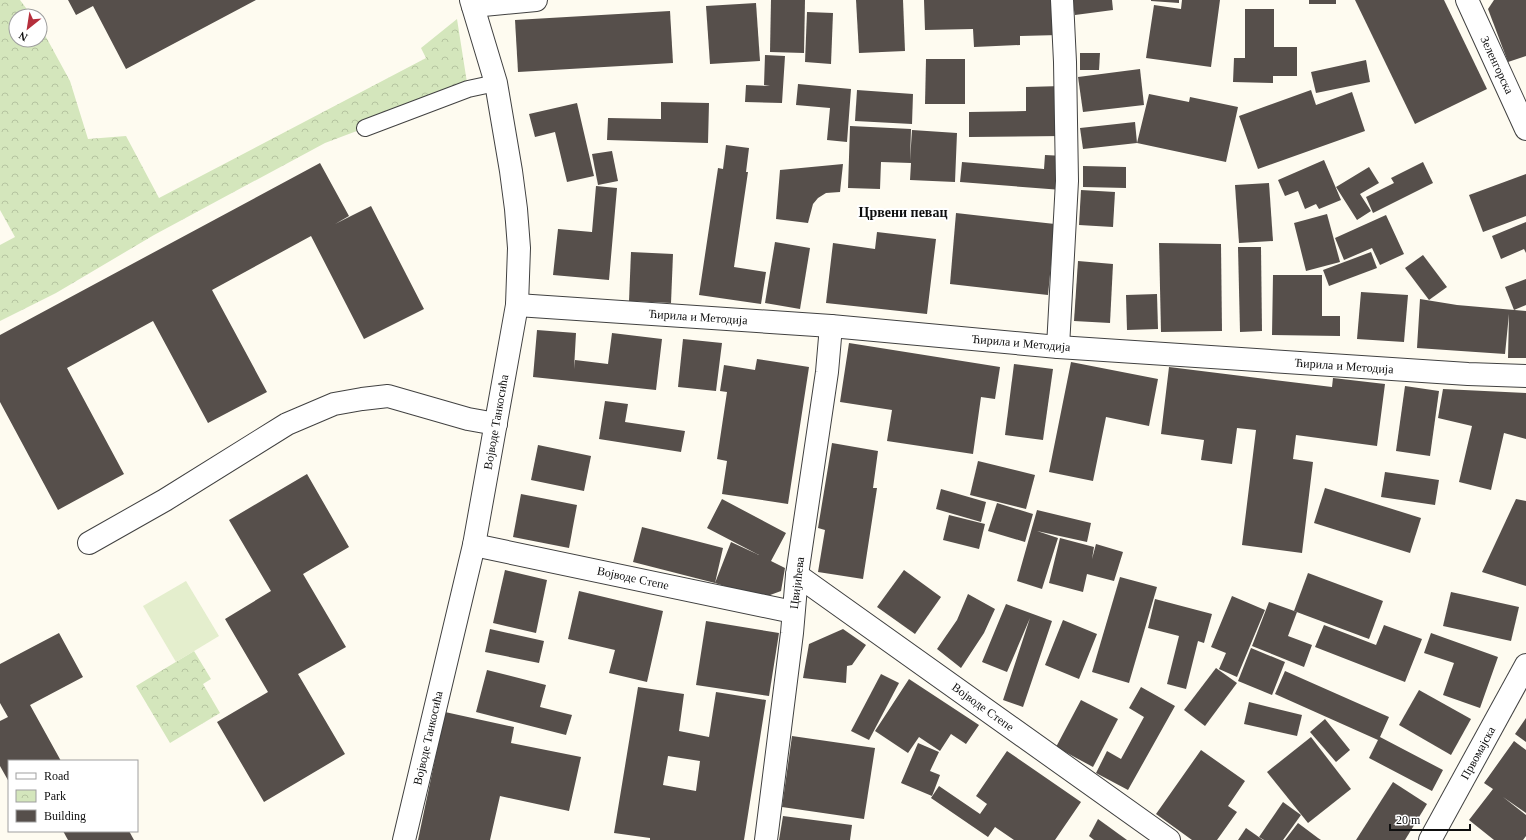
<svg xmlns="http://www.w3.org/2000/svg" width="1526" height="840" font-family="'Times New Roman',serif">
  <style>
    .park { fill: url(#park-crowns) }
    .pitch { fill: #e4eecd }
    .building { fill: #564f4b; fill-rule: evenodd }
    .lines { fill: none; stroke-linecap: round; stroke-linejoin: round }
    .service-casing { stroke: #414141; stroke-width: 18 }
    .minor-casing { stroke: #414141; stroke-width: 24 }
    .service { stroke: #fff; stroke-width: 16 }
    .minor { stroke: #fff; stroke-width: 22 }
    .labels { text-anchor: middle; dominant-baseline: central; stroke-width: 4; stroke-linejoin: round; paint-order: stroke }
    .street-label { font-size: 12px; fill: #0e0e0e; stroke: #fff }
    .quarter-label { font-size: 14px; font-weight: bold; fill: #0e0e0e; stroke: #fff }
  </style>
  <defs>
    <pattern id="park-crowns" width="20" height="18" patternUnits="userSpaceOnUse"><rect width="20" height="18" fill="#d4e6bc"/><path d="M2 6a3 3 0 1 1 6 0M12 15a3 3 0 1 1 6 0" fill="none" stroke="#b5c4a0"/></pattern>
  </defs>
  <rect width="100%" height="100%" fill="#fefbf0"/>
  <!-- park -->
  <g class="park">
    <path d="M0,0H20L32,16H16V40H40V26L70,81L88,139L126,136L159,198L426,58L421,48L457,19L468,89L325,143L154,235L56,293L0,321V245L15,237L0,210Z"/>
    <path d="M194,651L211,679L203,684L220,713L170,743L136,686Z"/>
  </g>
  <!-- pitch -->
  <path class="pitch" d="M186,581L219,636L176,662L143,606Z"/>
  <!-- building -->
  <g class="building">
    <path d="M68,0H256L126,69L93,6L76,15Z"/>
    <path d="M771,0H805L804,53L770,52Z"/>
    <path d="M856,0H903L905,51L859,53Z"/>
    <path d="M924,0H1058L1059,35L1020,36V45L974,47L973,29L925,30Z"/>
    <path d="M1072,0H1112L1113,10L1075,15Z"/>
    <path d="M1151,0H1179V3L1151,1Z"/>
    <path d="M1182,0H1220L1211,67L1146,58L1154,5L1181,9Z"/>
    <rect x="1309" y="0" width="27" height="4"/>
    <path d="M1355,0H1444L1487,89L1415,124Z"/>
    <path d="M1494,0H1526V56L1508,62L1488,9Z"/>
    <path d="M756,3L760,61L710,64L706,6Z"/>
    <path d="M1245,9H1274V47H1297V76H1273V83L1233,82L1234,58H1245Z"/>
    <path d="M670,11L673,63L518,72L515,20Z"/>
    <path d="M807,12L833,13L831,64L805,62Z"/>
    <path d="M1080,53H1100L1099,70H1080Z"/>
    <path d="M765,55L785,56L782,103L745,102L746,85L770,86L764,85Z"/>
    <path d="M926,59H965V104H925Z"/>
    <path d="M1366,60L1370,82L1316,93L1311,72Z"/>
    <path d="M1140,69L1144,105L1083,112L1078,77Z"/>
    <path d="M798,84L851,89L847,142L827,140L830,108L796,105Z"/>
    <path d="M1062,86L1063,136L969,137V112L1026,111V87Z"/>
    <path d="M857,90L913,94L912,124L855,121Z"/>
    <path d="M1311,90L1316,105L1352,92L1365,131L1258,169L1239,116Z"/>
    <path d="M1149,94L1189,102L1190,97L1238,107L1226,162L1137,143Z"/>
    <path d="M661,102L709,103L708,143L607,140L608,118L661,119Z"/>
    <path d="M577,103L594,176L567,182L555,132L535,137L529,114Z"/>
    <path d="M1135,122L1137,143L1083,149L1080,128Z"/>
    <path d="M850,126L911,129L910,161L912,130L957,133L955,182L910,180L911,163L881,162L880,189L848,188Z"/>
    <path d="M726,145L749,148L746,172H748L734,267L766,272L761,304L699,295L718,168L723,169Z"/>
    <path d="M612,151L618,181L598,185L592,154Z"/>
    <path d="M1045,155L1064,156L1062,190L960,182L962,162L1044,169Z"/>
    <path d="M1324,160L1341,200L1319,209L1316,204L1305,209L1298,191L1285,196L1278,180Z"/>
    <path d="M1423,162L1433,183L1373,213L1366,197L1394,183L1391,178Z"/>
    <path d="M320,163L349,216L335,224L371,206L424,309L364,339L311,236L212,290L267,392L208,423L153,321L67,368L124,474L58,510L0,402V335Z"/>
    <path d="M843,164L840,192L826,193L818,198L813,204L808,223L776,219L780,170Z"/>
    <path d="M1083,166L1126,167V188L1083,187Z"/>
    <path d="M1369,167L1379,183L1360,194L1371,211L1357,220L1336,187Z"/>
    <path d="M1526,174V216L1483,232L1469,195Z"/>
    <path d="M1269,183L1273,241L1239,243L1235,185Z"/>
    <path d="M596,186L617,188L609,280L553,275L558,229L592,232Z"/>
    <path d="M1081,190L1115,192L1113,227L1079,225Z"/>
    <path d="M956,213L1055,224L1048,295L950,284Z"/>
    <path d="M1327,214L1340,262L1306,271L1294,223Z"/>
    <path d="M1386,215L1404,254L1380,265L1372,248L1344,260L1335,238Z"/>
    <path d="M1526,222V253L1524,249L1501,259L1492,236Z"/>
    <path d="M877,232L936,239L927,314L826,303L833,243L875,249Z"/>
    <path d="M775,242L810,248L800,309L765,303Z"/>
    <path d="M1159,243L1221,244L1222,331L1161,332Z"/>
    <path d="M1238,247H1261L1262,331L1240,332Z"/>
    <path d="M631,252L673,254L671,303L629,301Z"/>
    <path d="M1371,252L1377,268L1329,286L1323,270Z"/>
    <path d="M1423,255L1447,287L1429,300L1405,268Z"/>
    <path d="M1078,261L1113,264L1110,323L1074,321Z"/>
    <path d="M1273,275H1322V316H1340V336L1272,335Z"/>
    <path d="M1526,279V305L1514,310L1505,287Z"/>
    <path d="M1361,292L1408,295L1404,342L1357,339Z"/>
    <path d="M1157,294L1158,329L1127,330L1126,295Z"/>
    <path d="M1420,299L1457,305L1526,311V358H1508L1509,314L1505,354L1417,348Z"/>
    <path d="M537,330L576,333L574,369L575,360L608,364L612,333L662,339L656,390L533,377Z"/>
    <path d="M683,339L722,343L716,391L678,387Z"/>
    <path d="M849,343L1000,367L995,399L981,397L973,454L887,441L892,410L840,402Z"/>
    <path d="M757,359L809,367L788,504L722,494L727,461L717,459L727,392L720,391L724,365L755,370Z"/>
    <path d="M1071,362L1158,379L1149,426L1106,417L1093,481L1049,472Z"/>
    <path d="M1014,364L1053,369L1043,440L1005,435Z"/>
    <path d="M1169,367L1332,387L1333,378L1385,384L1377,446L1296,435L1293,459L1313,462L1302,553L1242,545L1256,430L1237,428L1232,464L1201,460L1204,440L1161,434Z"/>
    <path d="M1405,386L1439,391L1430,456L1396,451Z"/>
    <path d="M1443,389L1526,393V439L1504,433L1491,490L1459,482L1472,426L1438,418Z"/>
    <path d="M605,401L628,404L625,422L685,431L681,452L599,439Z"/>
    <path d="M832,443L878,451L873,488H877L863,579L818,572L825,530L818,528Z"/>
    <path d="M538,445L591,456L584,491L531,480Z"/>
    <path d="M978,461L1035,475L1026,509L970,495Z"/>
    <path d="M1385,472L1439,480L1435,505L1381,497Z"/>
    <path d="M307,474L349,547L303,574L346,647L298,674L345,754L264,802L217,722L268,692L225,619L271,591L229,520Z"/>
    <path d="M1325,488L1421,518L1410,553L1314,523Z"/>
    <path d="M941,489L986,502L981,522L936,509Z"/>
    <path d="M521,494L577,505L569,548L513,537Z"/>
    <path d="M722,499L786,533L771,561L785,568L781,591L762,598L715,583L633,562L642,527L723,548L715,583L731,542L759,555L707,528Z"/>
    <path d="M1516,499L1526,501V586L1482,572Z"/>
    <path d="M997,503L1033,514L1025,542L988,531Z"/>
    <path d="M1037,510L1091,523L1087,542L1037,531L1058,538L1042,589L1017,581Z"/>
    <path d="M949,515L985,524L979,549L943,540Z"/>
    <path d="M1060,538L1094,547L1092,559L1096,544L1123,552L1114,581L1087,574L1083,592L1049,583Z"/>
    <path d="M505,570L547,580L536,633L493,623Z"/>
    <path d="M904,570L941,597L915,634L877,607Z"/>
    <path d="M1308,573L1383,601L1369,639L1294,611Z"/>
    <path d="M1120,577L1157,587L1129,683L1092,672Z"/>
    <path d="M579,591L663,611L647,682L609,673L615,650L568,639Z"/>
    <path d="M1451,592L1519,607L1511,641L1443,626Z"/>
    <path d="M968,594L995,609L984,633L961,668L937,649L957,620Z"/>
    <path d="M1232,596L1265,610L1237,677L1219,669L1226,653L1211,647Z"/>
    <path d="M1155,599L1212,614L1204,643L1198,641L1186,689L1167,684L1179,636L1148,628Z"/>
    <path d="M1269,602L1297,612L1288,636L1312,645L1304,667L1252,646Z"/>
    <path d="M1006,604L1052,621L1023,707L1003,700L1030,618L1007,672L982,662Z"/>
    <path d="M1063,620L1097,634L1079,679L1045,665Z"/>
    <path d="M706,621L779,633L769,696L696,685Z"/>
    <path d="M1324,625L1376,645L1384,625L1422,639L1405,682L1315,647Z"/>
    <path d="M490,629L544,641L539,663L485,652Z"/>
    <path d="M843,629L866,645L852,665L847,666L846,683L803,678L809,644Z"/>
    <path d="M59,633L83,677L30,705L61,761H9V782L0,766V721L8,717L0,703V664Z"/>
    <path d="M1431,633L1498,657L1480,708L1443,695L1454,663L1424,653Z"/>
    <path d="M1251,648L1285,662L1272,695L1238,681Z"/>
    <path d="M1216,668L1237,683L1205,726L1184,710Z"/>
    <path d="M487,670L546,685L540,707L572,715L566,735L476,712Z"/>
    <path d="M1285,671L1389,717L1380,737L1443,770L1432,791L1369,758L1378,740L1275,694Z"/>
    <path d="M881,674L899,683L869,740L851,731Z"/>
    <path d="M909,679L979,725L966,744L951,734L940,751L919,737L908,753L875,731Z"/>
    <path d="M638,687L684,694L679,731L709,737L716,692L766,700L744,840H650V838L614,833ZM668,756L700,761L696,791L663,785Z"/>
    <path d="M1141,687L1175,706L1128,790L1096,773L1107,751L1121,759L1144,717L1129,708Z"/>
    <path d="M1419,690L1471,719L1451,755L1399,725Z"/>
    <path d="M1081,700L1118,719L1093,767L1056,747Z"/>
    <path d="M1249,702L1302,715L1297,736L1244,724Z"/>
    <path d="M445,712L514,727L511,743L581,757L569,811L500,796L490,840H418Z"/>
    <path d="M1526,718V742L1515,734Z"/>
    <path d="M1325,719L1350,750L1336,762L1310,732Z"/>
    <path d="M792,736L875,748L864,819L782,807Z"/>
    <path d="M1311,737L1351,789L1308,823L1267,772Z"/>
    <path d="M1514,741L1526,750V813L1503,797L1526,815V836L1523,840H1494L1469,820L1493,789L1484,783Z"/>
    <path d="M918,743L939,752L930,771L940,775L932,796L901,783Z"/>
    <path d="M1201,750L1245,781L1228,806L1237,812L1217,840H1192L1156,814Z"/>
    <path d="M1007,751L1081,802L1055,840H1014L995,827L988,837L931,798L939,786L980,814L987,804L976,796Z"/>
    <path d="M1393,782L1427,804L1405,840H1356Z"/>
    <path d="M1283,802L1301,815L1283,840H1264L1259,837Z"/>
    <path d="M783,816L852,825L850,840H779Z"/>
    <path d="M1098,819L1127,840H1094L1089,836Z"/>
    <path d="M1298,823L1318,838L1321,840H1285Z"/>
    <path d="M1246,828L1263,840H1238Z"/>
    <path d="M63,831H129L134,840H68Z"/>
  </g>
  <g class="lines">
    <defs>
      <path id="service" d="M365,128L468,89L496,83"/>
      <g id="minor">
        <path d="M1467,0L1526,129"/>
        <path d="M473,6L536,0"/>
        <path d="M517,305L831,326L1058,347L1468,374L1526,376"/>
        <path d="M1058,347L1067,181L1065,62L1062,0"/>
        <path d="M89,543L165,500L287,424L334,404L362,399L388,396L468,419L496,424"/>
        <path d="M474,545L793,612"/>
        <path d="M797,575L1169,840"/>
        <path d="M404,840L474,545L517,305L519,248L516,209L511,171L496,83L471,0"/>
        <path d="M766,840L792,633L797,575L827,372L831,326"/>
        <path d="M1430,840L1526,665"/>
      </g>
    </defs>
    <!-- service casing -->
    <use href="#service" class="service-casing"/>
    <!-- minor casing -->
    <use href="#minor" class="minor-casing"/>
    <!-- service -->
    <use href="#service" class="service"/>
    <!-- minor -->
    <use href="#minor" class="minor"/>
  </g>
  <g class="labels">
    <!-- street labels -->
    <g class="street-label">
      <text transform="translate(1497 65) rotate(65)">Зеленгорска</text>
      <text transform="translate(698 317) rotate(4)">Ћирила и Методија</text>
      <text transform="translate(1021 343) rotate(5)">Ћирила и Методија</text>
      <text transform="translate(1344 366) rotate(4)">Ћирила и Методија</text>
      <text transform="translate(496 422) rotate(-80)">Војводе Танкосића</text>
      <text transform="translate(633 578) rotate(12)">Војводе Степе</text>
      <text transform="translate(797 583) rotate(-83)">Цвијићева</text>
      <text transform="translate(983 707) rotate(36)">Војводе Степе</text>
      <text transform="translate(428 738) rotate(-77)">Војводе Танкосића</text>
      <text transform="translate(1478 753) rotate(-61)">Првомајска</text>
    </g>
    <!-- quarter labels -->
    <g class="quarter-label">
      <text x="903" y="212">Црвени певац</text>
    </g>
  </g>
  <!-- legend -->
  <rect x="8" y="760" width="130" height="72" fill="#ffffff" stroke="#9f9f9f"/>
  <rect x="16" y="773" width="20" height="6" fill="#ffffff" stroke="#9f9f9f"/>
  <text x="44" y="780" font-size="12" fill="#0e0e0e">Road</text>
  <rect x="16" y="790" width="20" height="12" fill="url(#park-crowns)" stroke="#9f9f9f"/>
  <text x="44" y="800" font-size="12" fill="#0e0e0e">Park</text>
  <rect x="16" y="810" width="20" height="12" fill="#564f4b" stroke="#9f9f9f"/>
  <text x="44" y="820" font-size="12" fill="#0e0e0e">Building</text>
  <!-- north arrow -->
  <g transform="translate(28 28) rotate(210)"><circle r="19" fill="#ffffff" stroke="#9f9f9f"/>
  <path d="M0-3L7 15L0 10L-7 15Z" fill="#b52f3c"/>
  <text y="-6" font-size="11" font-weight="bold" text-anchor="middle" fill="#0e0e0e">N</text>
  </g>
  <!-- scale -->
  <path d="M1390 824v6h80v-6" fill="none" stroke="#0e0e0e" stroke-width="2"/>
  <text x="1396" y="824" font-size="12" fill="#0e0e0e" stroke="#ffffff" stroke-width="3" paint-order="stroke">20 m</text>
</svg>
